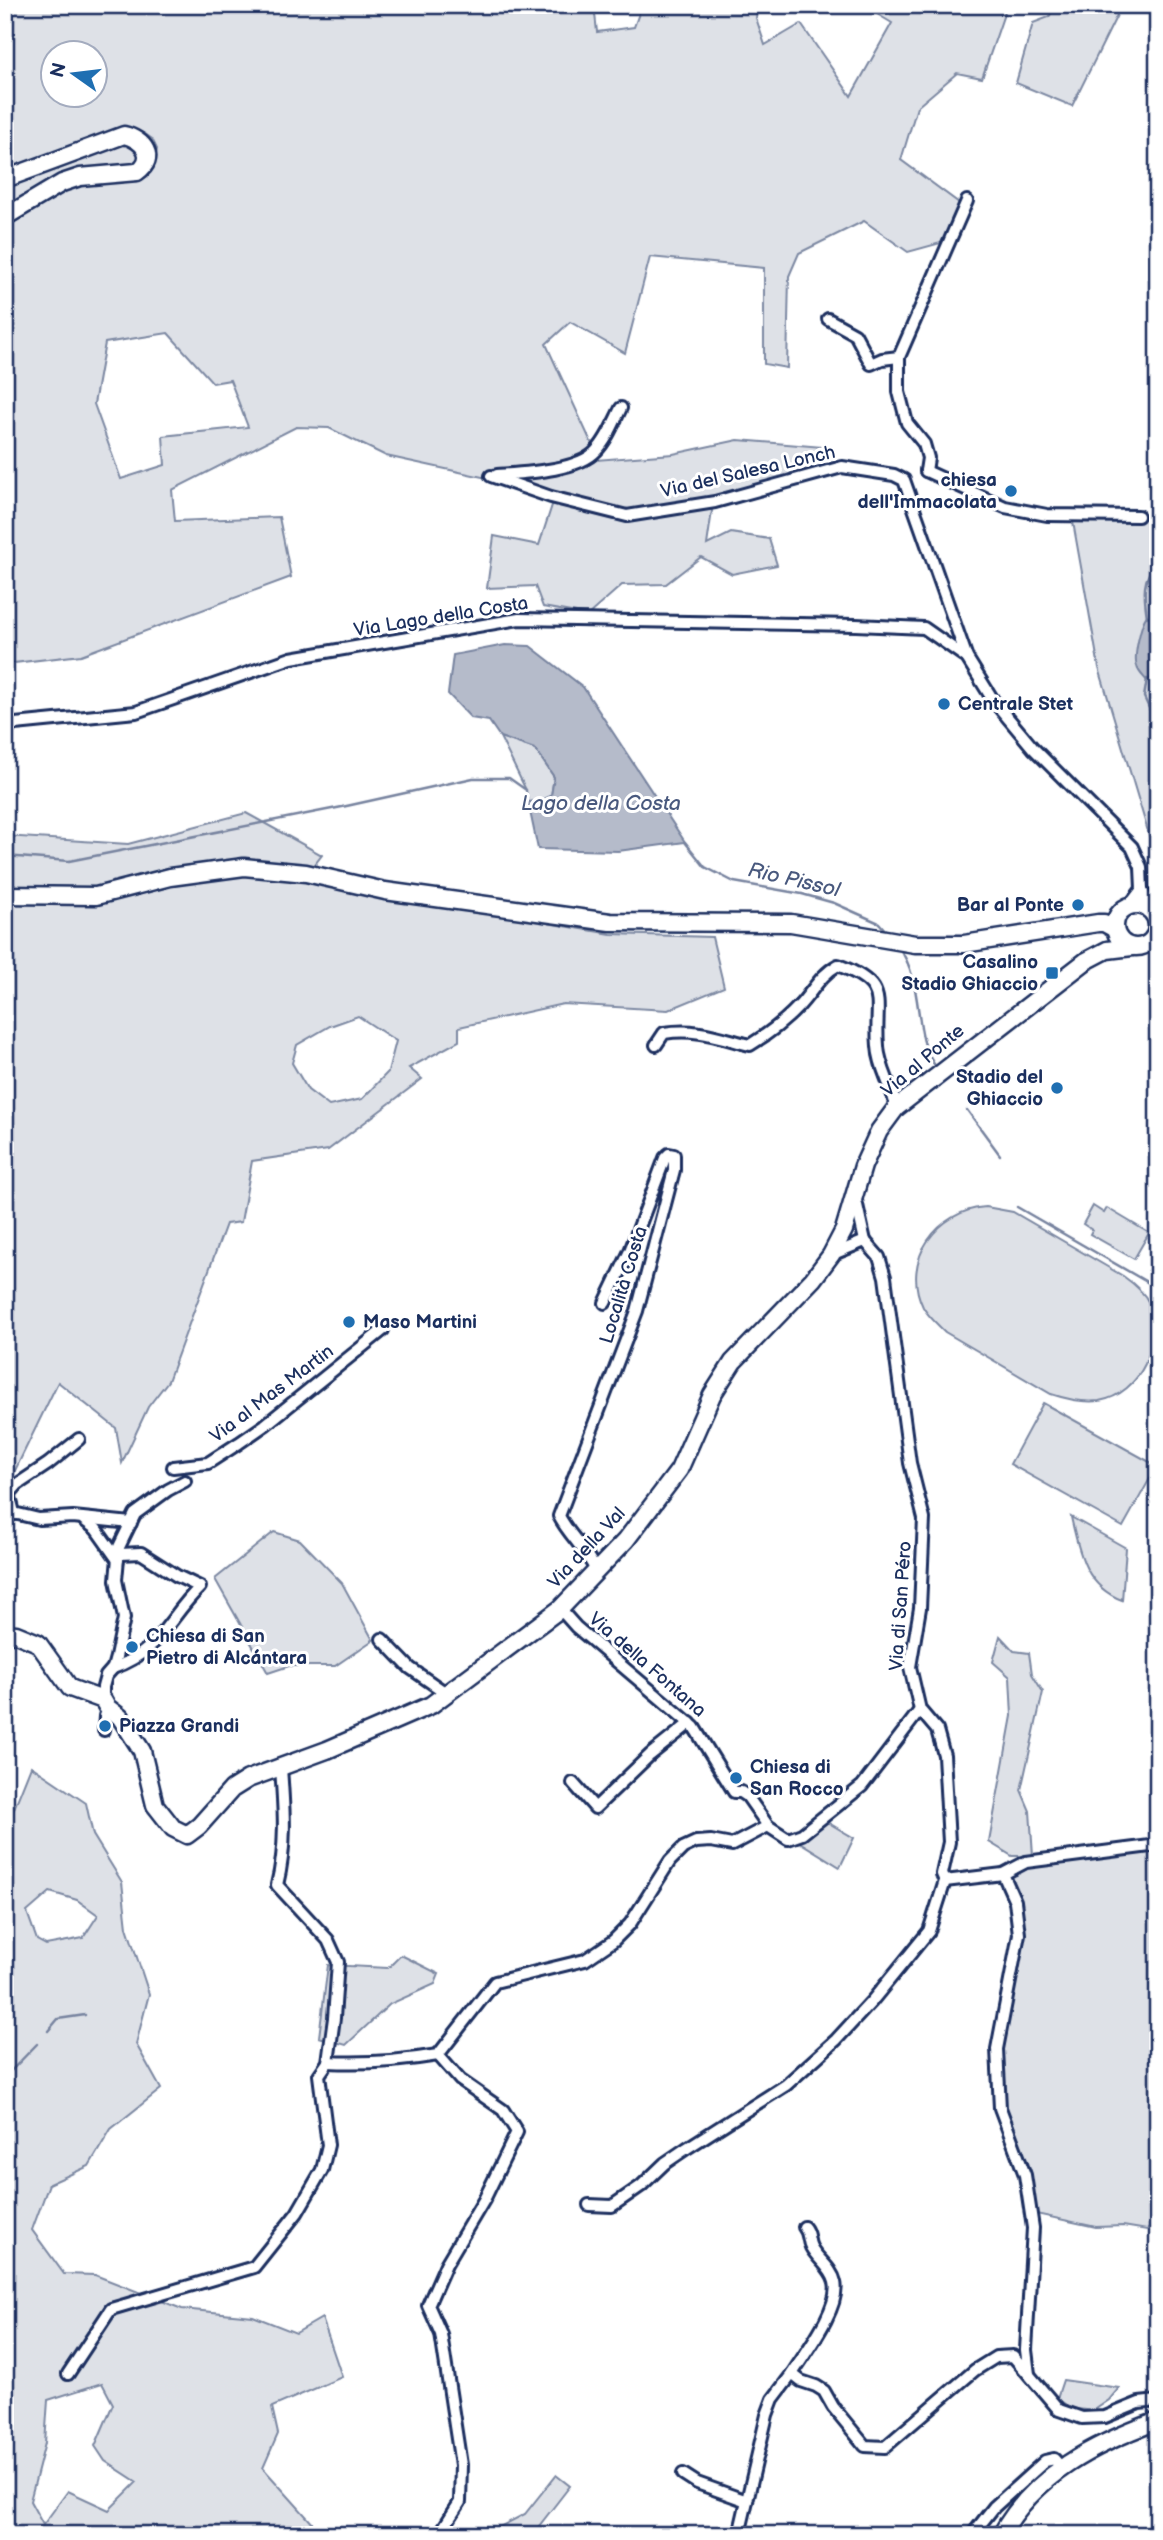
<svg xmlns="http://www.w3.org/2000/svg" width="1163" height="2540" font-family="'Balsamiq Sans',sans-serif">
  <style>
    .green { fill: #dee1e7; stroke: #7c88a2; stroke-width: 2; fill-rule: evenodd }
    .water { fill: #b5bbca; stroke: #77839f; stroke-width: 2 }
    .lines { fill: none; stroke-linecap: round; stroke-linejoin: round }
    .stream { stroke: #77839f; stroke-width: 2.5 }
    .street-casing { stroke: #1b2f5e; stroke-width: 16 }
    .secondary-casing { stroke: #1b2f5e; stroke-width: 21 }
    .street { stroke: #fff; stroke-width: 10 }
    .secondary { stroke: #fff; stroke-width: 16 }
    .poi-dot { fill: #1f6fb2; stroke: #fff; stroke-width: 2.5 }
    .labels { text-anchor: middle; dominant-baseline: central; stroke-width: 6; stroke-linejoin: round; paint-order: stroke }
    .street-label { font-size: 19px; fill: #1b2f5e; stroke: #fff }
    .poi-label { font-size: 19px; font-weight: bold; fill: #1b2f5e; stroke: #fff; text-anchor: start }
    .water-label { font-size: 21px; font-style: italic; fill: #49597e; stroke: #fff }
  </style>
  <rect width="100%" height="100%" fill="#fff"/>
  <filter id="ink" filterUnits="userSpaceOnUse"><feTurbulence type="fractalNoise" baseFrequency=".0143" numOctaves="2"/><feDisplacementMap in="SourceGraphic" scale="14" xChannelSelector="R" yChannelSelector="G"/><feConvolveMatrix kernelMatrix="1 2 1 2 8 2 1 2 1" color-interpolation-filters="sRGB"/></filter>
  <g filter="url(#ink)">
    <!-- green -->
    <g class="green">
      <path d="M5,5H594L597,32L634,27L642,5H758L756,18L765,45L801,24L851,96L892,23L862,5H1007L982,78L957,73L917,107L901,160L959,203L948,241L908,252L864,221L799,253L789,276L787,368L764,364V268L650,257L625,353L570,322L546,344L591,442L596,460L673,454L738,440L823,447L782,480L714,497L707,545L731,533L769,539L777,565L732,574L701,557L666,584L622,585L588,615L543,607L535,586L487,588L494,536L539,545L556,493L386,456L329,428L296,427L172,490L175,521L279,517L291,577L81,655L5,664V222L64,187L153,163L157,149L152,139L145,134L124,128L5,172ZM52,52H94V94H52ZM168,333L213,383L230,380L248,427L163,436L165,465L121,479L94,404L105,343Z"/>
      <path d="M1056,5H1122L1072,106L1016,83L1033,23L1049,17Z"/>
      <path d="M117,142L134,143L140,156L138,163L128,168L5,211V185Z"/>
      <path d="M1158,518V865L1099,668L1073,522Z"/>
      <path d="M500,737L535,749L554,777L551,796L541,801L528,802L526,790Z"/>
      <path d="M246,813L322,855L302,881L611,934L712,937L724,987L668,1010L563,1004L459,1027V1041L409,1068L422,1079L328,1150L252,1161L241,1222L226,1224L168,1381L148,1407L122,1463L116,1428L58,1382L7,1487L5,1486V836L128,844ZM358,1016L396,1041L388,1072L362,1099L329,1106L308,1090L292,1063L297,1045L330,1026Z"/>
      <path d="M1093,1206L1104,1213L1107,1208L1149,1233L1134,1259L1090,1234L1092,1230L1083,1224Z"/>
      <path d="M986,1207L1013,1212L1123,1276C1133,1283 1144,1292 1149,1303C1163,1342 1141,1394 1099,1401C1082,1403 1066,1399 1051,1394L945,1332C937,1324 928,1316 923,1307C900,1260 938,1210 986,1207Z"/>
      <path d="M1043,1403L1157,1466L1123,1527L1010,1464Z"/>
      <path d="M1071,1517L1126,1548L1122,1600C1085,1586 1079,1552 1071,1517Z"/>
      <path d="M274,1532L300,1540L342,1583L373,1640L335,1666H289L268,1673L215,1579Z"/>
      <path d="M1000,1636L1014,1651L1029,1653L1032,1674L1043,1692L1021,1790L1030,1811L1033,1856H1012L989,1842L1012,1716L1010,1677L993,1662Z"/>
      <path d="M31,1766L86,1803L93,1835L122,1882L127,1927L149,1994L136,2044L161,2089L111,2129L89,2166L49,2184L32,2230L64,2274L95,2275L182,2309L253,2316L296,2333L322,2318L342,2377L272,2407L278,2434L263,2468L323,2535H5V1837L9,1821ZM50,1892L77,1900L98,1915L83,1938L46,1945L37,1940L27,1912ZM102,2383L113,2404L95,2446L105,2461L137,2482L109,2510L68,2491L43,2525L30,2501L45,2443L48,2400Z"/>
      <path d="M822,1819L854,1838L840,1867L798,1841Z"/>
      <path d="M1158,1848V2220L1147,2230L1123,2226L1096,2227L1036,2214L1003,2108L1000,2050L1018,1951L1006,1874L1027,1863Z"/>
      <path d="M401,1955L439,1974L435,1984L390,2004L346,2045L319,2037L328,1965L388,1968Z"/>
      <path d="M1063,2380L1119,2388L1109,2400L1093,2411L1070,2408L1057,2398Z"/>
      <path d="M556,2475L570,2486L532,2535H484L525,2514Z"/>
    </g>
    <!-- water -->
    <g class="water">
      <path d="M1147,615L1158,623V671L1147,681C1143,676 1138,672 1137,666C1133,657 1141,623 1147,615Z"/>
      <path d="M505,645L530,646L583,687L685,842L618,851L538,849L528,802L540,801L551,796L554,777L535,749L500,737L489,721L471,718L448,694L453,655Z"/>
    </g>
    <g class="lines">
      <!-- stream -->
      <g class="stream">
        <path d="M1147,617C1144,596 1141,578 1158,562"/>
        <path d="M1147,679L1144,697L1158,728"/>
        <path d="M685,842L705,867L734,882L802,894L834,903L879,923L887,932"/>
        <path d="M5,856L69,861L342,807L473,778H509L526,790"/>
        <path d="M899,948C924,980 913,1036 934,1064"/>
        <path d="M967,1110L1000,1155"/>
        <path d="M1017,1207L1152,1285"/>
        <path d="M48,2031L58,2019L85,2015"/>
        <path d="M5,2077L37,2044"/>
      </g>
      <defs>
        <g id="street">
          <path d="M828,319L855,334L871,364L882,359L899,357"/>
          <path d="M926,471L928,458L924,444L907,423L899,392V357L967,201"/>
          <path d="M926,471L1005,507L1047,515L1138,516"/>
          <path d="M497,475C523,473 578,471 596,451C607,440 614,422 621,408"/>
          <path d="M491,476L551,497L627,516L715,502L842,467L894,475L904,480L967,658L993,700L1033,748L1132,847L1141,867L1142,889L1151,910"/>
          <path d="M5,725L136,712L291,658L519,619L856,625L924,628L967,658"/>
          <path d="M1129,906L1142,889"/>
          <path d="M656,1045L664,1033C697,1028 718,1037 750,1045C768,1034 785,1021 799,1006C813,991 820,975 838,965C892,986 874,1000 878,1046C879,1068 893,1087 896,1108"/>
          <path d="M855,1196L865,1241"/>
          <path d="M831,1255L865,1241"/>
          <path d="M173,1467L208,1463L239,1443L265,1425L383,1330"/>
          <path d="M14,1513L10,1497L11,1492L18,1484L48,1464L79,1439"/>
          <path d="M5,1514H18L39,1519L73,1517L131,1523"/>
          <path d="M84,1520L96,1529L118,1560"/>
          <path d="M596,1571C585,1547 570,1537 559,1516L637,1311L674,1170V1155L669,1154L665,1158L630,1251L605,1303"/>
          <path d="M560,1609L576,1627L694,1727L734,1792H741L747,1796L768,1826L788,1839L802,1834L862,1786L920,1710"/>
          <path d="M382,1639L410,1668L446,1693"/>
          <path d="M113,1668C160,1652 167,1619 200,1587L177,1576L141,1553L120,1554"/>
          <path d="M103,1700V1687L106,1676L113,1668L116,1657L124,1618L116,1580L119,1547L135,1514L168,1490L185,1481"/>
          <path d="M104,1730L105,1716L110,1709"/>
          <path d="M573,1783L595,1808L650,1755L690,1723"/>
          <path d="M1003,1874L1015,1901L1019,1934L997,2049L1000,2108L1025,2175L1033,2228L1026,2350L1029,2374"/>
          <path d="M945,1881L1003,1874L1026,1862L1158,1845"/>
          <path d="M438,2055L460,2080L503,2110L517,2132L484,2200L446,2264L428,2305L441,2334L461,2465L460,2502L439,2535"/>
          <path d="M438,2055L495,1982L585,1960L613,1941L630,1924L670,1861L683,1848L696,1842L711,1841L732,1845L768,1826"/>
          <path d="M328,2062C365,2064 402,2061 438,2055"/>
          <path d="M589,2205L612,2206L641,2186L665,2163L687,2148L786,2085L836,2040L872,2001L929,1931L945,1881L942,1874L949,1842L944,1755L937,1730L920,1710L910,1667L920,1608L924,1519L910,1463L885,1277L879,1257L865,1241"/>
          <path d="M804,2227C810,2234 807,2239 811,2247C817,2259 832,2268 835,2282C841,2307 805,2353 792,2374L801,2381L816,2386L824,2391L833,2407L865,2446L885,2447L975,2370L996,2357L1013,2356L1059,2410L1082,2418L1105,2417L1139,2403L1158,2401"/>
          <path d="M68,2374L111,2309L254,2267L297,2213L322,2170L328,2145L319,2075L328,2062L334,2018L338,1962L328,1940L277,1885C287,1845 284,1809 281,1768"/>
          <path d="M683,2474L697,2483L747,2501"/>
          <path d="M739,2535L767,2415L773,2399L792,2374"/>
          <path d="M972,2535L994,2507L1045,2461L1054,2459L1061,2467"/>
        </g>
        <g id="secondary">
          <path d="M5,179L124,135C143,139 158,158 137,172L80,177L62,183L5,217"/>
          <path d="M5,895L96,896L170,877L244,867L306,873L385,891L610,922L791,923L915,944H964L1098,923H1104L1115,929"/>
          <circle cx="1136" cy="926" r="21"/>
          <path d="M5,1633L16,1634L38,1643L70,1688L103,1700L107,1707L120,1717L142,1751L155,1805L173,1828L187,1835L199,1826L232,1789L248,1779L327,1750L431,1705L560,1609L626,1540L679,1470L712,1395L733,1362L813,1279L831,1255L844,1230L863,1166L879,1131L896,1108L1086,961L1107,950L1132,947"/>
          <path d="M1001,2535C1035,2474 1094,2444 1158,2421"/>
        </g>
      </defs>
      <!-- street casing -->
      <use href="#street" class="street-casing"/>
      <!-- secondary casing -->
      <use href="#secondary" class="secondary-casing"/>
      <!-- street -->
      <use href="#street" class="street"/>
      <!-- secondary -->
      <use href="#secondary" class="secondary"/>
    </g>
  </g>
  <!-- markers -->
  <g class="poi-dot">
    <circle cx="1011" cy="491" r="7"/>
    <circle cx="944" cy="704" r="7"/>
    <circle cx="1078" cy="905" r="7"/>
    <rect x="1045" y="966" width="14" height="14" rx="3.5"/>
    <circle cx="1057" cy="1088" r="7"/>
    <circle cx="349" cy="1322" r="7"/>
    <circle cx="132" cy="1647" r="7"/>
    <circle cx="105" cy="1726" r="7"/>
    <circle cx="736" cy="1778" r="7"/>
  </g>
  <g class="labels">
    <!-- street labels -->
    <g class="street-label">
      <text transform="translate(748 472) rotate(-13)">Via del Salesa Lonch</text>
      <text transform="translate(441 617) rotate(-9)">Via Lago della Costa</text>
      <text transform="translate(923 1061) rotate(-40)">Via al Ponte</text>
      <text transform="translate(624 1285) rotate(-73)">Località Costa</text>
      <text transform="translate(272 1394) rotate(-37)">Via al Mas Martin</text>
      <text transform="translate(587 1548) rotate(-47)">Via della Val</text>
      <text transform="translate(901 1606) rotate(-86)">Via di San Péro</text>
      <text transform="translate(647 1665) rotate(41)">Via della Fontana</text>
    </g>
    <!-- poi labels -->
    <g class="poi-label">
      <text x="997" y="480" text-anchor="end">chiesa<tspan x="997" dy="22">dell'Immacolata</tspan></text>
      <text x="958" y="704">Centrale Stet</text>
      <text x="1064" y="905" text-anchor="end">Bar al Ponte</text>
      <text x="1038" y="962" text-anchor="end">Casalino<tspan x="1038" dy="22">Stadio Ghiaccio</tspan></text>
      <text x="1043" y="1077" text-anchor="end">Stadio del<tspan x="1043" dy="22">Ghiaccio</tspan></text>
      <text x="363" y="1322">Maso Martini</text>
      <text x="146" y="1636">Chiesa di San<tspan x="146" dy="22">Pietro di Alcántara</tspan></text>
      <text x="119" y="1726">Piazza Grandi</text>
      <text x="750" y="1767">Chiesa di<tspan x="750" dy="22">San Rocco</tspan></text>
    </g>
    <!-- water labels -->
    <g class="water-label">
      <text x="601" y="803">Lago della Costa</text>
      <text transform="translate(794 880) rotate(13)">Rio Pissol</text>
    </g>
  </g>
  <!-- margin -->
  <rect width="1163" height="2540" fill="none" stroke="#fff" stroke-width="28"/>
  <rect x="14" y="14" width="1135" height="2512" fill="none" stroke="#1b2f5e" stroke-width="2.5" filter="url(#ink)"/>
  <!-- north arrow -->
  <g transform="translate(74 74) rotate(284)"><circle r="33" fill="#ffffff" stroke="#a4acbf" stroke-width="2"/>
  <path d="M0-5L12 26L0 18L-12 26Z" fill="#1f6fb2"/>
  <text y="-10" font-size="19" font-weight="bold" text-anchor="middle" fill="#1b2f5e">N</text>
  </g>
</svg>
